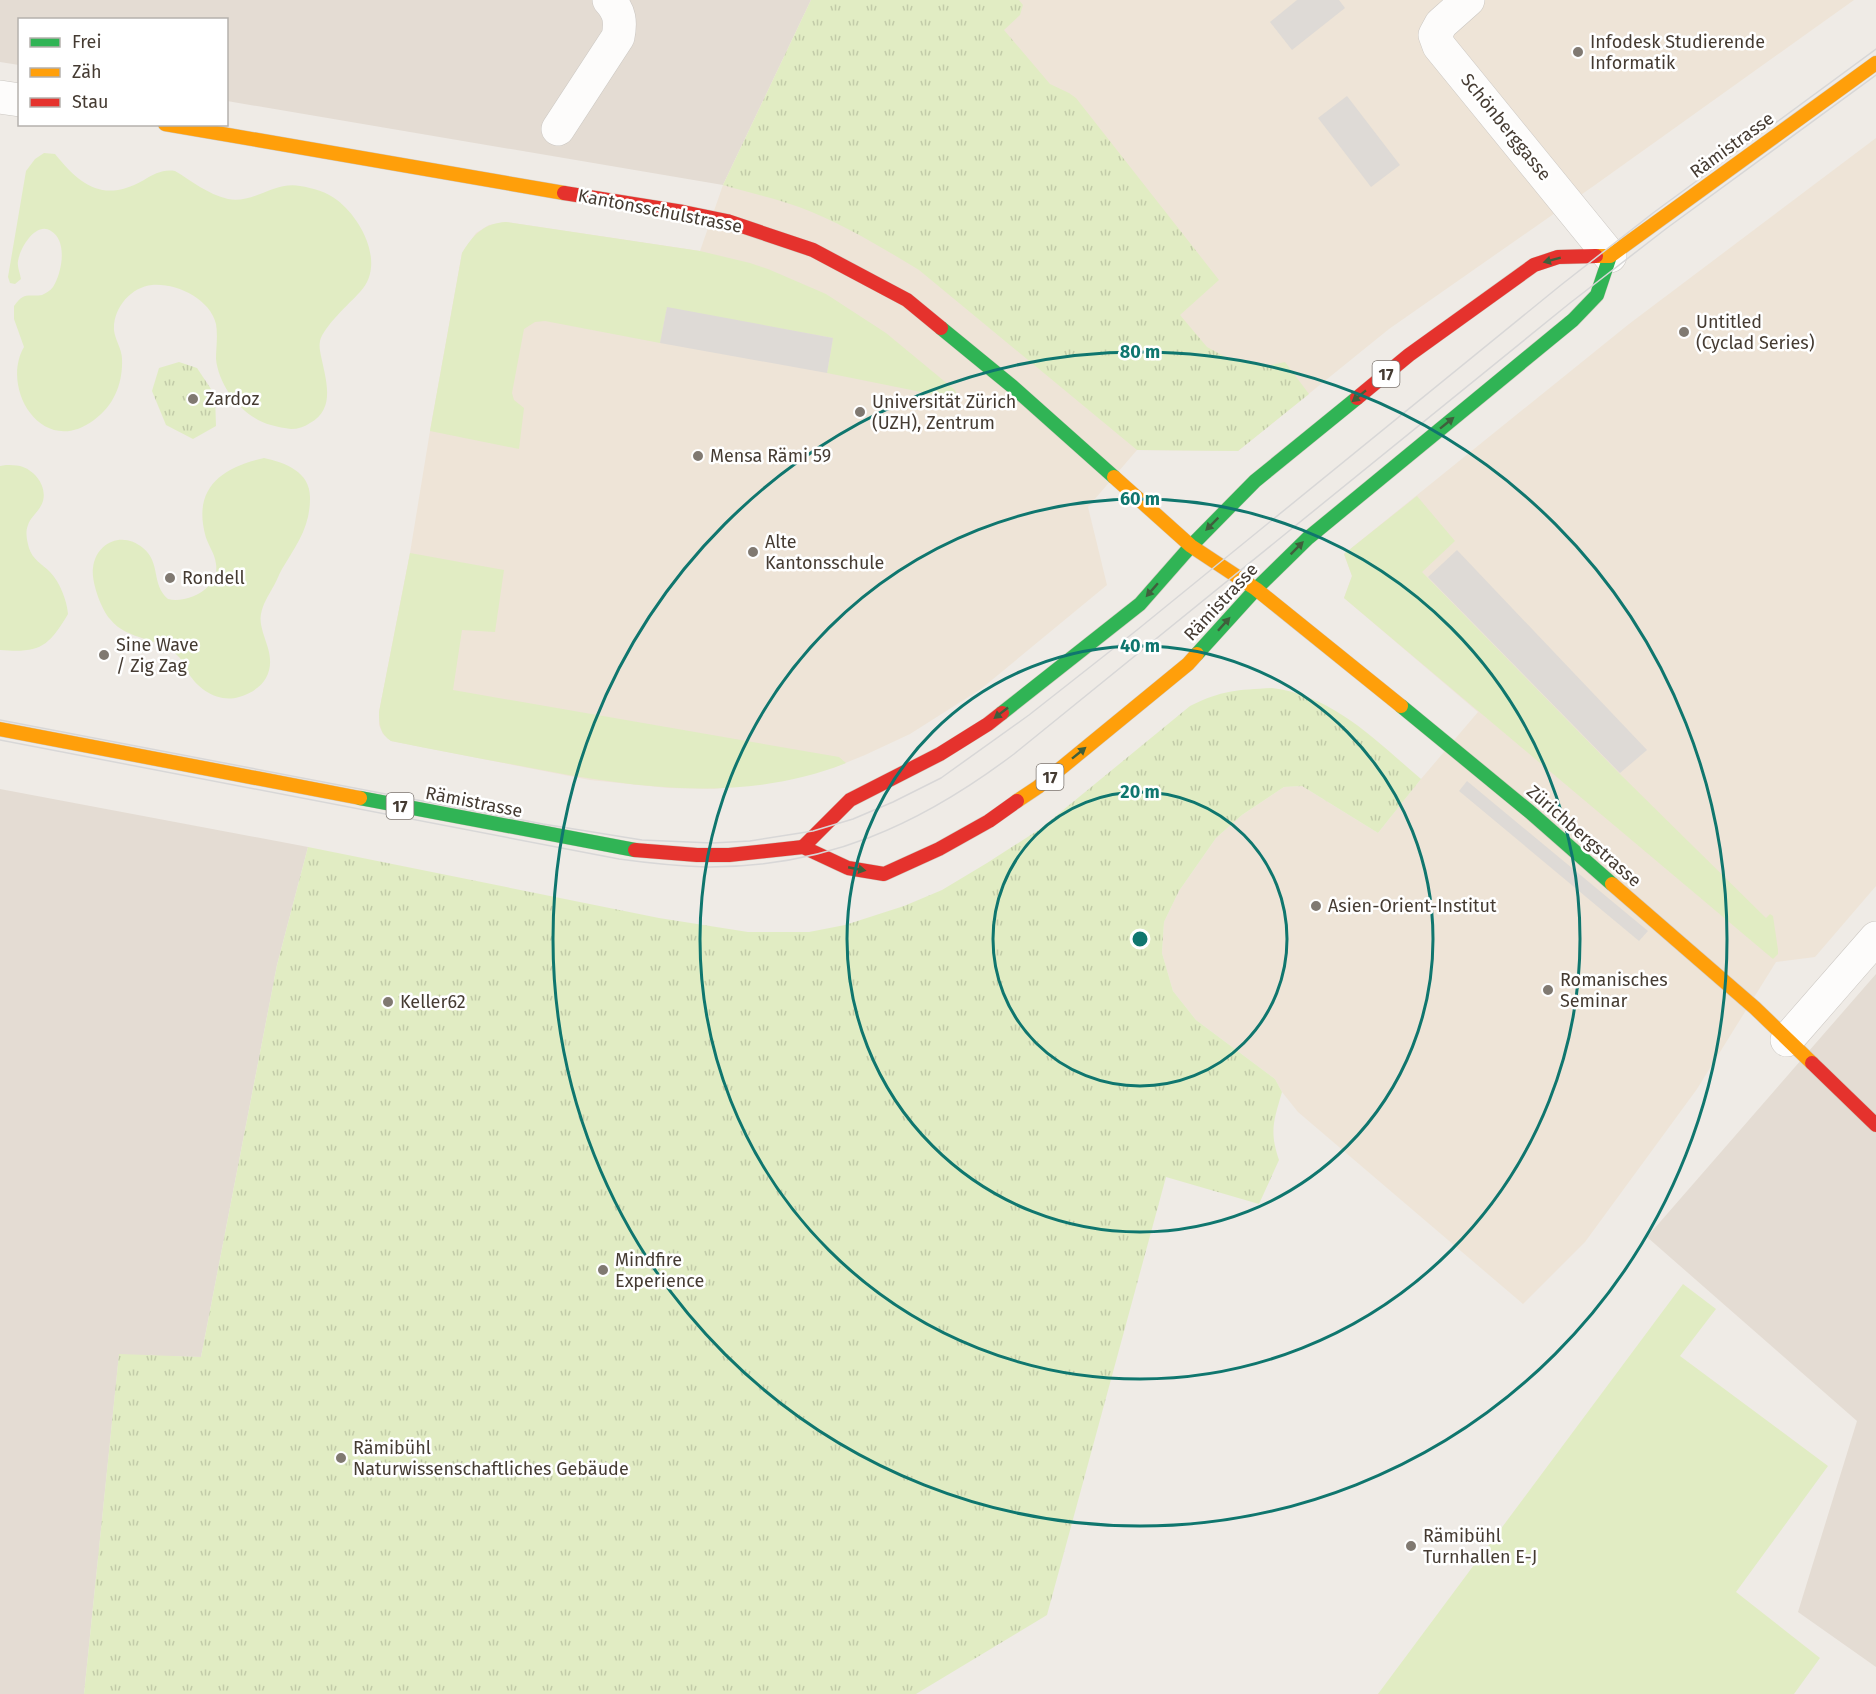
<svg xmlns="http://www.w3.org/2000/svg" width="1876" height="1694" font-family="'Fira Sans',sans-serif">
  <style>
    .residential { fill: #e4dcd3 }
    .education { fill: #eee4d7 }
    .grass { fill: #e1ecc3 }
    .park { fill: url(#park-tufts) }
    .parking { fill: #dedad6 }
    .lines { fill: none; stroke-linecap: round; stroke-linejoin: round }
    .street-casing { stroke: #cbc7c2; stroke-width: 34 }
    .fast-casing { stroke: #d0c8bd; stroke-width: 15 }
    .slow-casing { stroke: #d0c8bd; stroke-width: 15 }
    .jam-casing { stroke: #d0c8bd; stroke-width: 15 }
    .street { stroke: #fdfcfb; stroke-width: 33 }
    .fast { stroke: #30b455; stroke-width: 14 }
    .slow { stroke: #ff9f0a; stroke-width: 14 }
    .jam { stroke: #e5322d; stroke-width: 14 }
    .tram { stroke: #d8d7d7; stroke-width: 1.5 }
    .oneway { fill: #3f5f3c }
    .ring { fill: none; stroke: #0f766e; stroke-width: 3 }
    .poi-dot { fill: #807971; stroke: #fff; stroke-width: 2 }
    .labels { text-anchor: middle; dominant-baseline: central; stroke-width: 5; stroke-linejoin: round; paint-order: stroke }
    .shield { fill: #fff; stroke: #7d7670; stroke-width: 1.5 }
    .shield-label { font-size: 16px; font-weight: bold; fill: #453b32 }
    .poi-label { font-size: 18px; fill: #453b32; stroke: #fff; text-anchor: start }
    .street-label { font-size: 18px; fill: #453b32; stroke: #fff }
    .centre { fill: #0f766e; stroke: #fff; stroke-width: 3 }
    .ring-label { font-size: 18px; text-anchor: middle; font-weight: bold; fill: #0f766e; stroke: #fff; stroke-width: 5; stroke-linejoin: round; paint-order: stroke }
  </style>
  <defs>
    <pattern id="park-tufts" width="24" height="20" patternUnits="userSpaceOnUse" patternTransform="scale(1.5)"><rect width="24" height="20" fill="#e1ecc3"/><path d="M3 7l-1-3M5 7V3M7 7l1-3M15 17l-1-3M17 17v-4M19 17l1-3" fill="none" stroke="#c2cba8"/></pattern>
  </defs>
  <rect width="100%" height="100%" fill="#efebe6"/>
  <!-- residential -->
  <g class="residential">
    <path d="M0,0H811L723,185L227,101L226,20H20L19,65L0,62Z"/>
    <path d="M0,789L308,847L277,965L201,1357L119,1355L84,1694H0Z"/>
    <path d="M1876,974V1667L1798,1612L1857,1421L1647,1237Z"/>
  </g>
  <!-- education -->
  <g class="education">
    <path d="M811,0H1854L1595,185L1389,329L1238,451L1137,450L1088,507L1107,585L981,689L910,734L865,755L833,768L773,782L714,789L668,788L590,780L391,741L383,734L379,725V712L410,553L430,431L462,253L476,233L489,225L506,222L700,251L723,185Z"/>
    <path d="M1876,138V886L1815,957L1776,962L1697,1089L1585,1242L1523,1304L1298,1112L1282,1092L1275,1079L1196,1020L1173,991L1162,953L1164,922L1179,891L1216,838L1242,815L1284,787L1302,786L1378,833L1421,779L1478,712L1344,598L1352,576L1344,554L1629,324Z"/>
  </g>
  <!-- grass -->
  <g class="grass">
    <path d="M44,153L55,154C81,186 104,203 144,180C154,174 163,169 175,171C192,181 207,194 228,199C253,204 275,181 300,186C313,188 327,192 337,200C362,219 386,265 360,292C349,304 324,326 320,341C319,347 320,351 321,356C326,380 336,409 310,423C304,427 298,429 291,429C285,428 277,427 271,425C244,418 219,388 216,359C216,348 218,336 216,324C210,299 177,283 152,285C131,287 113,308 114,330C115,340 122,349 122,359C123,383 114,406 94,420C42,459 0,388 24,347L14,319V306C24,291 29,297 42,295C46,293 50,291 53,287C62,273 68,241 51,231C36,221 20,248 18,261C17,267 20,273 21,279L15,284L10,283L8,277L26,171L35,159Z"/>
    <path d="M506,222L700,251L750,263L768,269L826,294L886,333L955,390L957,395L951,398L827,373L833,338L667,308L660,343L545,321L535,322L524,329L512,393L514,400L524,408L519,449L430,431L462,253C473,235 484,223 506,222Z"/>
    <path d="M264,458C286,463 311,472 310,499C310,527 296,546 282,569C278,576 276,583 272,589C267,598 263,604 261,614C259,624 264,635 267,645C276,671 265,689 239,697C219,703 199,690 189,674C185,669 183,663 180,658C161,636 128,642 110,619C101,609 91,581 93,568C96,541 124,531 143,548C161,562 151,585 168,599C188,604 220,588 216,564C215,553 207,544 205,534C193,487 223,467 264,458Z"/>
    <path d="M6,465C10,465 16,465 20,466C35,470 47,486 43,501C40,511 31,516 28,525C25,532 27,541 29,548C32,559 42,564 50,572C60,582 67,601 68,614C48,648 39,653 0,650V466Z"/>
    <path d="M1417,496L1455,541L1422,572L1620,774L1766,918L1770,914L1773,916L1778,950V954L1773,959L1344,598L1352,576L1344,554Z"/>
    <path d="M410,553L504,570L495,632L462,630L453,690L839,757L846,763C741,805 628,787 521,766C478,758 434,750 391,741C380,734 379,724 379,712Z"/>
    <path d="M1683,1284L1716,1309L1680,1356L1828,1466L1736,1592L1820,1658L1794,1694H1378Z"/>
  </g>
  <!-- park -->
  <g class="park">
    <path d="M811,0H1019L1023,5L1020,15L1004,30L1050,84L1069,93L1076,98L1219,280L1180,315L1207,347L1229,359L1267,366L1285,362L1309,394L1238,451L1137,450L919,270C881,247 842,223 799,207C775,198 749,193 723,185Z"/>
    <path d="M179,362L197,368L215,395L216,426L193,439L166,425L152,391L159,368Z"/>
    <path d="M1272,688C1334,696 1375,740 1421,779L1378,833L1302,786L1284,787L1242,815L1216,838L1179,891L1164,922L1162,953L1173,991L1196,1020L1275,1079L1282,1092C1274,1120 1269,1131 1279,1160L1259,1204L1166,1177L1047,1615L916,1694H84L119,1354L201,1357L277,965L308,847L659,918L748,932H809L845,925L904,906L942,890L987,863L1040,829L1190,706C1222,690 1237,690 1272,688Z"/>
  </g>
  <!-- parking -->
  <g class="parking">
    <path d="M1297,0H1339L1345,8L1292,50L1270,22Z"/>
    <path d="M1347,96L1400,165L1371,187L1318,118Z"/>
    <path d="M667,307L833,338L827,373L660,343Z"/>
    <path d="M1457,550L1647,750L1620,773L1428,577Z"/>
    <path d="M1467,781L1648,931L1639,941L1459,791Z"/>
  </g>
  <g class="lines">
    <defs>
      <g id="street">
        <path d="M1468,0L1441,24L1435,35L1439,46L1610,256"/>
        <path d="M0,97L20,100"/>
        <path d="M558,129L618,37C621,22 620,12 609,0"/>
        <path d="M1787,1040L1876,938"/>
      </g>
      <g id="fast">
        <path d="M941,328L1013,387L1114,477"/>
        <path d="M1197,654L1256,589L1308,538L1573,320L1597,295L1610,256"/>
        <path d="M1401,706L1530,812L1612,884"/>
        <path d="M1002,713L1140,604L1191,546L1255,481L1357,398"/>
        <path d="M360,798L635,850"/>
      </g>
      <g id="slow">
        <path d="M165,124L564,193"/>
        <path d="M1596,256H1610L1876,63"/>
        <path d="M1114,477L1191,546L1256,589L1401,706"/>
        <path d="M0,729L360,798"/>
        <path d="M1017,801L1038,787L1188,664L1197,654"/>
        <path d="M1612,884L1755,1008L1812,1063"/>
      </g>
      <g id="jam">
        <path d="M564,193L683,212L727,221L813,250L907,300L941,328"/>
        <path d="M1357,398L1409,355L1534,265L1558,257L1596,256"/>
        <path d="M803,847L850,800L940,754L988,724L1002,713"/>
        <path d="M635,850L697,855H729L803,847L848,868L884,874L939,849L989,821L1017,801"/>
        <path d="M1812,1063L1876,1125"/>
      </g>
    </defs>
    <!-- street casing -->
    <use href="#street" class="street-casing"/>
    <!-- fast casing -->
    <use href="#fast" class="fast-casing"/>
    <!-- slow casing -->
    <use href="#slow" class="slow-casing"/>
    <!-- jam casing -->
    <use href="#jam" class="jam-casing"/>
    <!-- street -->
    <use href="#street" class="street"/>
    <!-- fast -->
    <use href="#fast" class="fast"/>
    <!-- slow -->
    <use href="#slow" class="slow"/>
    <!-- jam -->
    <use href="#jam" class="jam"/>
    <!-- tram -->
    <g class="tram">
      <path d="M0,720L543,824L642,840L712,843L750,841L813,831L853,819L893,802L941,778L1029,715L1137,630L1561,285L1653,213L1876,49"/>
      <path d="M0,740L619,859C648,863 677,866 706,867C825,868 920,825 1014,754L1570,303L1667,228L1876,75"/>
    </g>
  </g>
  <!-- one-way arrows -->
  <defs><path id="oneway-solid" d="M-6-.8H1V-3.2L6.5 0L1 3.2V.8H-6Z" transform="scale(1.5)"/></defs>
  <g class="oneway">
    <use href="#oneway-solid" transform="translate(1552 260) rotate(165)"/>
    <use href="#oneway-solid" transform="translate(1359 396) rotate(141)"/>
    <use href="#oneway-solid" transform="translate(1447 423) rotate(-39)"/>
    <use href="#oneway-solid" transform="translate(1212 524) rotate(135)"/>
    <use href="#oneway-solid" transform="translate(1297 548) rotate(-45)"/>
    <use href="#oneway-solid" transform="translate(1152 590) rotate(131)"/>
    <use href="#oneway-solid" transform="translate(1224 624) rotate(-48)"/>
    <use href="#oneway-solid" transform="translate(1001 713) rotate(142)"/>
    <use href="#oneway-solid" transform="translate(1079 753) rotate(-39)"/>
    <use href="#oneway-solid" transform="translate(857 869) rotate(11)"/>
  </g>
  <!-- distance rings -->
  <g class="ring">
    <circle cx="1140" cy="939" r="147"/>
    <circle cx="1140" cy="939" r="293"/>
    <circle cx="1140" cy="939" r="440"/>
    <circle cx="1140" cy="939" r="587"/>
  </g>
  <!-- markers -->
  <g class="poi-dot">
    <circle cx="1578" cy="52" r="6"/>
    <circle cx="1684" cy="332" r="6"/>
    <circle cx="193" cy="399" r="6"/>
    <circle cx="860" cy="412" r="6"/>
    <circle cx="698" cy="456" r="6"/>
    <circle cx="753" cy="552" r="6"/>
    <circle cx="170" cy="578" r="6"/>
    <circle cx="104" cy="655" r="6"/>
    <circle cx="1316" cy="906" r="6"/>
    <circle cx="1548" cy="990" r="6"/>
    <circle cx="388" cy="1002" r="6"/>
    <circle cx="603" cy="1270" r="6"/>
    <circle cx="341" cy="1458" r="6"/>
    <circle cx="1411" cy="1546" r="6"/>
  </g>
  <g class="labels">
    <!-- shield labels -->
    <g class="shield">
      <rect x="1372.5" y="361" width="27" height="26" rx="4.5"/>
      <rect x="1036.5" y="764" width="27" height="26" rx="4.5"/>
      <rect x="386.5" y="793" width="27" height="26" rx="4.5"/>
    </g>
    <g class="shield-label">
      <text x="1386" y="374">17</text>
      <text x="1050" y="777">17</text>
      <text x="400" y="806">17</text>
    </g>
    <!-- poi labels -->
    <g class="poi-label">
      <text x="1590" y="42">Infodesk Studierende<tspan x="1590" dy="21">Informatik</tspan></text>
      <text x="1696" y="322">Untitled<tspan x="1696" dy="21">(Cyclad Series)</tspan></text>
      <text x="205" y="399">Zardoz</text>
      <text x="872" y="402">Universität Zürich<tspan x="872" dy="21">(UZH), Zentrum</tspan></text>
      <text x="710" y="456">Mensa Rämi 59</text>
      <text x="765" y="542">Alte<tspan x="765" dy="21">Kantonsschule</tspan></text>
      <text x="182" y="578">Rondell</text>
      <text x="116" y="645">Sine Wave<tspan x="116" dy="21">/ Zig Zag</tspan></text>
      <text x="1328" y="906">Asien-Orient-Institut</text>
      <text x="1560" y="980">Romanisches<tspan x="1560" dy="21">Seminar</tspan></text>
      <text x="400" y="1002">Keller62</text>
      <text x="615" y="1260">Mindfire<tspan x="615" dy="21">Experience</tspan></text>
      <text x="353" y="1448">Rämibühl<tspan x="353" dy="21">Naturwissenschaftliches Gebäude</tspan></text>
      <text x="1423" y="1536">Rämibühl<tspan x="1423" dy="21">Turnhallen E-J</tspan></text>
    </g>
    <!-- street labels -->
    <g class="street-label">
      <text transform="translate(1506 127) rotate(51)">Schönberggasse</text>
      <text transform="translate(1732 145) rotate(-36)">Rämistrasse</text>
      <text transform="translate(660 211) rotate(11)">Kantonsschulstrasse</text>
      <text transform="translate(1221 602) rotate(-47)">Rämistrasse</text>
      <text transform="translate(474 802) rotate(11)">Rämistrasse</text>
      <text transform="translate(1584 836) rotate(41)">Zürichbergstrasse</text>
    </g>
  </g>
  <circle cx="1140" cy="939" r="9" class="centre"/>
  <g class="ring-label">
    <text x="1140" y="358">80 m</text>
    <text x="1140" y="505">60 m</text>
    <text x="1140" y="652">40 m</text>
    <text x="1140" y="798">20 m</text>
  </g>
  <!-- legend -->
  <rect x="18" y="18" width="210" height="108" fill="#ffffff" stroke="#b5b1ad" stroke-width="1.5"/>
  <rect x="30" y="38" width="30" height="9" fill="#30b455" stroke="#b5b1ad" stroke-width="1.5"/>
  <text x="72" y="48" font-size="18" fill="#453b32">Frei</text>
  <rect x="30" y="68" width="30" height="9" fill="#ff9f0a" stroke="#b5b1ad" stroke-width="1.5"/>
  <text x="72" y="78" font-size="18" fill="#453b32">Zäh</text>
  <rect x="30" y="98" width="30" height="9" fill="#e5322d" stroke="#b5b1ad" stroke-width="1.5"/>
  <text x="72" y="108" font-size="18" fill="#453b32">Stau</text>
</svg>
